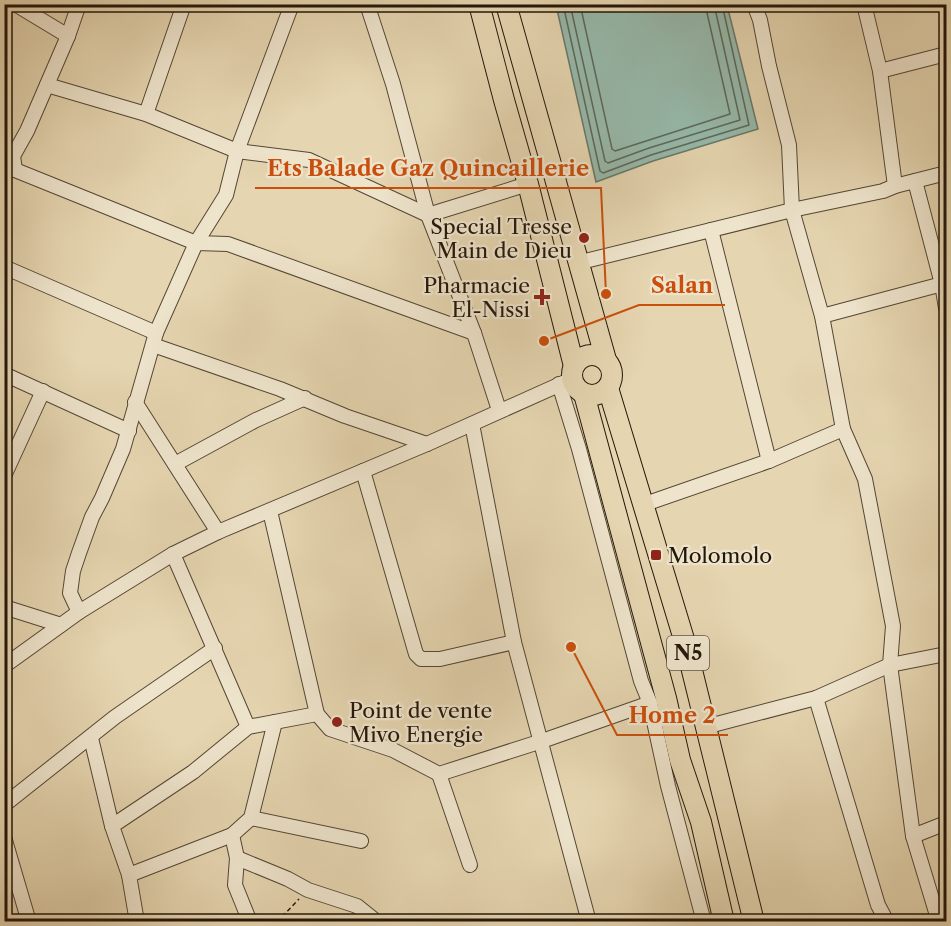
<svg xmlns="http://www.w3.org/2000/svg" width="951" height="926" font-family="'Libre Caslon Text',serif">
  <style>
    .water { fill: #96b9ab; stroke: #68786b; stroke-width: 1.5 }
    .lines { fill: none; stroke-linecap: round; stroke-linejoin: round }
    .shore { stroke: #5c685a; stroke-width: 1.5 }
    .minor-casing { stroke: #544634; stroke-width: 16 }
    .highway-casing { stroke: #23160a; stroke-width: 22 }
    .path { stroke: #23160a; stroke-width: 1.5; stroke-dasharray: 4.5 3; stroke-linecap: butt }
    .minor { stroke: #eee4cc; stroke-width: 14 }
    .highway { stroke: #e5d5b0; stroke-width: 20 }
    .poi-dot { fill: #8f2418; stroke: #eee4cc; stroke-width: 2 }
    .labels { text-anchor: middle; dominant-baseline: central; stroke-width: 4.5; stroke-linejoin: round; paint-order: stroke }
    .shield { fill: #eee4cc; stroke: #605444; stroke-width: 1.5 }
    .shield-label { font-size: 20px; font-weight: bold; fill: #23160a }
    .poi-label { font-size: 21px; fill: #23160a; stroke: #eee4cc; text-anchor: end }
    .leader { fill: none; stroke: #ca4f0c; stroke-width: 2 }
    .callout-dot { fill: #ca4f0c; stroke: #eee4cc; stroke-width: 2 }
    .callout-label { font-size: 22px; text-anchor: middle; font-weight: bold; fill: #ca4f0c; stroke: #eee4cc; stroke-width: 4.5; stroke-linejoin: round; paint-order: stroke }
  </style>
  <rect width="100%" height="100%" fill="#e5d5b0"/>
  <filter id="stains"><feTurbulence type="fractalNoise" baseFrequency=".00333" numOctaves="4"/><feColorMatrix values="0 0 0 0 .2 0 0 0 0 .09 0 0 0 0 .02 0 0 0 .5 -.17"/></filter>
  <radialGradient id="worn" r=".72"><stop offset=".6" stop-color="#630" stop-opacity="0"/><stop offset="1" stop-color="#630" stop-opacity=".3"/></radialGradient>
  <!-- water -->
  <path class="water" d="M556,5H727L758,129L653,161L596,182Z"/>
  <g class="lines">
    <!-- shore -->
    <g class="shore">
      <path d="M563,4L600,171L603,173L651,155L749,125L722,4"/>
      <path d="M570,4L605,161L608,163L649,148L740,120L714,4"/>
      <path d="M580,4L612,149L615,151L730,114L705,4"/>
    </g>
    <defs>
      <g id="minor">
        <path d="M15,4L68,36"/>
        <path d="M367,4L393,84L428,215L474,333L499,410"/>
        <path d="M754,4L760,20L769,66L789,145L792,210L822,316L843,429L865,479L893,626L890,665L913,836L939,922"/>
        <path d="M864,4L880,71L895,186"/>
        <path d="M946,4V5"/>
        <path d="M880,71L946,54"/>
        <path d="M47,85L146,114L237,151L309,160L428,215L528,184"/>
        <path d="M146,114L184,4"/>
        <path d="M4,169L15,170L196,243L228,244L474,333"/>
        <path d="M15,170L13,156L27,131L68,36L79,4"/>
        <path d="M915,181L942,284L946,308"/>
        <path d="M711,230L769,461"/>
        <path d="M577,263L792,210L883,191L895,186L946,173"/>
        <path d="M4,267L156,333"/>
        <path d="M822,316L946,283"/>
        <path d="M153,345L280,389L345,416L427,444"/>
        <path d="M4,374L129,431"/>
        <path d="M559,384L579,449L641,681L650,703L668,786L704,922"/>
        <path d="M135,402L218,532"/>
        <path d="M472,424L514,642L589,922"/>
        <path d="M175,464L256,420L305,398"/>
        <path d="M363,471L416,654L421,659H440L514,642"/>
        <path d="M4,476L43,391"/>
        <path d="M642,505L769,461L843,429"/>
        <path d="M270,511L317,714"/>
        <path d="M173,554L248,727"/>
        <path d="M4,607L61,625"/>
        <path d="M79,612L70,593L73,571L79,553L92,517L102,498L123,449L156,333L196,243L226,195L237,151L292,4"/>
        <path d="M4,666L79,612L173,554L218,532L427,444L572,379"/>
        <path d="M816,698L878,905L887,922"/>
        <path d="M705,727L816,698L890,665L946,654"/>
        <path d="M91,738L112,826L129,875L137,922"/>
        <path d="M439,774L470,865"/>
        <path d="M4,805L115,717L215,648"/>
        <path d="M251,818L361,841"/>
        <path d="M112,826L193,772L248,727L317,714L330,729L393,750L439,774L542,741L650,703"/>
        <path d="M232,835L237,858L235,885L250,922"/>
        <path d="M913,836L946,823"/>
        <path d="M4,837L29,922"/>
        <path d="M237,858L288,879L308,890L357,906L377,922"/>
        <path d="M129,875L232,835L251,818L275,722"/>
      </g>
      <g id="highway">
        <path d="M479,4L504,100L528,184L574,366"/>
        <path d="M506,4L606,360"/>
        <circle cx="592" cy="375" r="20"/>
        <path d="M608,388L686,646L754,922"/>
        <path d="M584,394L666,698L680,760L701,822L724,922"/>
      </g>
    </defs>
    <!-- minor casing -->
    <use href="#minor" class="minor-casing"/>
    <!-- highway casing -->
    <use href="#highway" class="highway-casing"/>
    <!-- path -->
    <path class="path" d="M277,922L299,899"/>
    <!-- minor -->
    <use href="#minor" class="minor"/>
    <!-- highway -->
    <use href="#highway" class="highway"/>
  </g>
  <!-- markers -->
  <g class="poi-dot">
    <circle cx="584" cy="238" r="6"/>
    <path d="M539 288h6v6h6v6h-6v6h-6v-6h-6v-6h6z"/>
    <rect x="650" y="549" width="12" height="12" rx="3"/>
    <circle cx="337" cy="722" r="6"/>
  </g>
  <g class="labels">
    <!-- shield labels -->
    <rect class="shield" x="667" y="636" width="42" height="34" rx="4.5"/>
    <g class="shield-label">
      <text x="688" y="653">N5</text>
    </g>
    <!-- poi labels -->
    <g class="poi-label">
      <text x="572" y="226">Special Tresse<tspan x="572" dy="24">Main de Dieu</tspan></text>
      <text x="530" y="285">Pharmacie<tspan x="530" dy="24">El-Nissi</tspan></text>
      <text x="668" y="555" text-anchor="start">Molomolo</text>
      <text x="349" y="710" text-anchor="start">Point de vente<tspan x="349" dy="24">Mivo Energie</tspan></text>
    </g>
  </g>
  <!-- callouts -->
  <path class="leader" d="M606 294L601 188H255M544 341L639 305H725M571 647L617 735H728"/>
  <g class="callout-dot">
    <circle cx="606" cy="294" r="6"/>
    <circle cx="544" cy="341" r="6"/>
    <circle cx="571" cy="647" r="6"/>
  </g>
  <g class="callout-label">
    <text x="428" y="176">Ets Balade Gaz Quincaillerie</text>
    <text x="682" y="293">Salan</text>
    <text x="672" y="723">Home 2</text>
  </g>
  <!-- margin -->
  <rect width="951" height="926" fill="none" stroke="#e5d5b0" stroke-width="24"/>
  <rect x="6" y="6" width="939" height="914" fill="none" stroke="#23160a" stroke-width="3"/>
  <rect x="12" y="12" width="927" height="902" fill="none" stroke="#23160a" stroke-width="1.5"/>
  <rect width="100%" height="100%" filter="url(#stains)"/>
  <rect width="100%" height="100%" fill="url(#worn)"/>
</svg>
